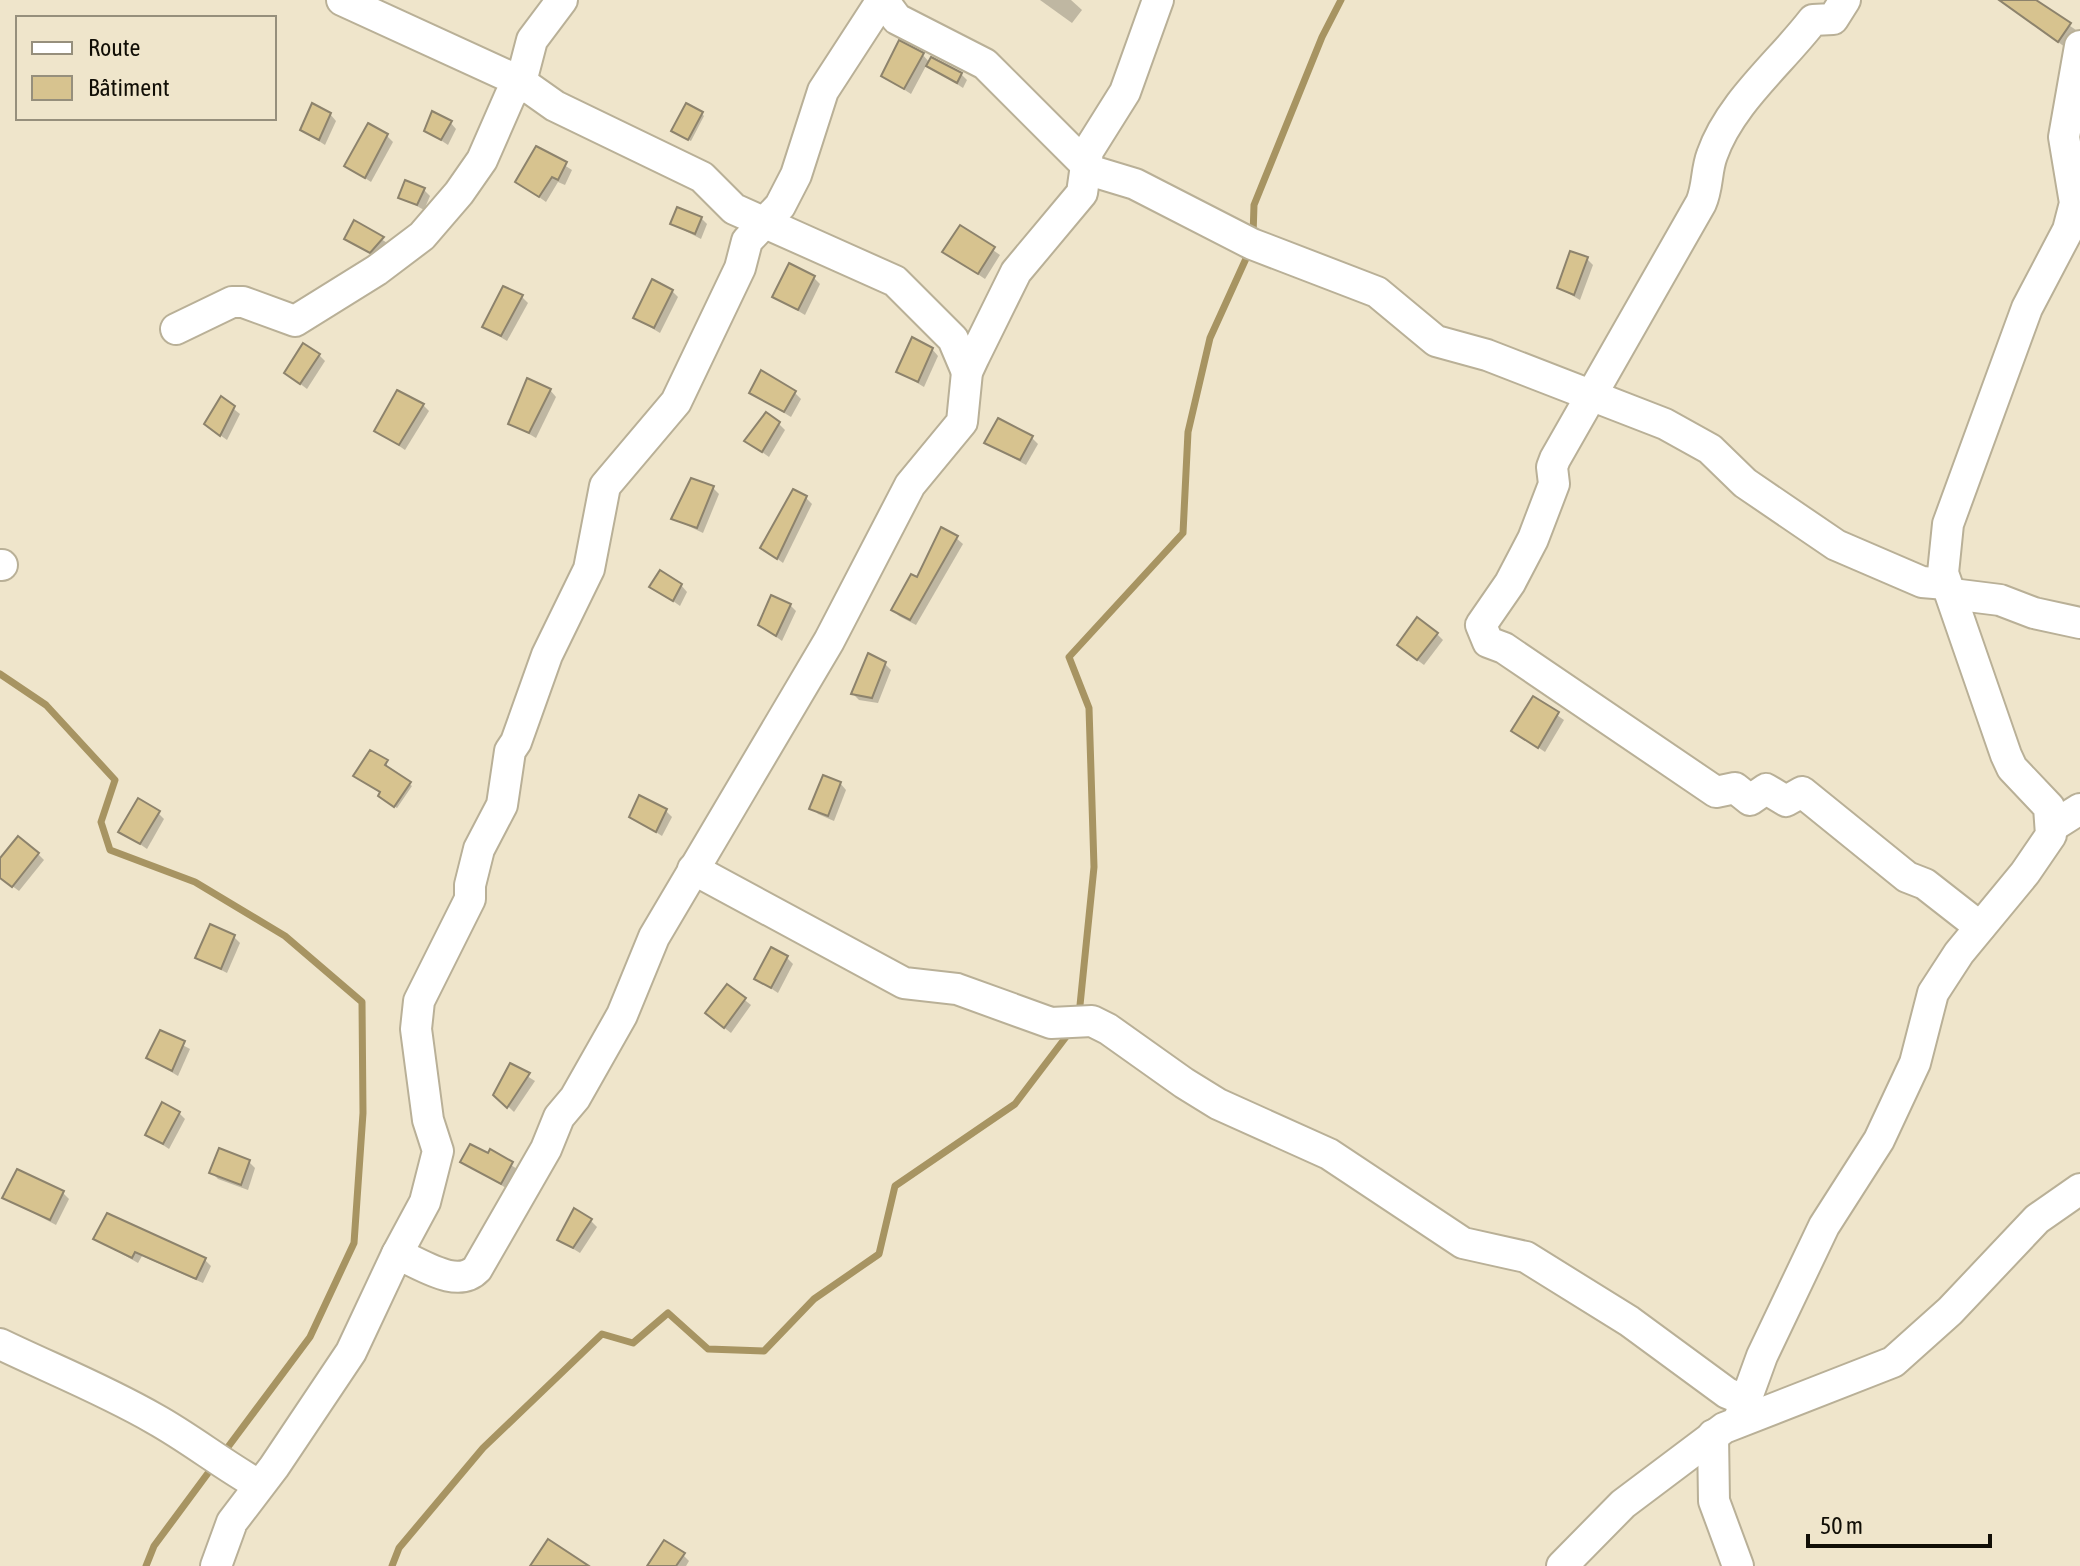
<svg xmlns="http://www.w3.org/2000/svg" width="2080" height="1566" font-family="'Asap Condensed',sans-serif">
  <style>
    .shadow { fill: #0003 }
    .lines { fill: none; stroke-linecap: round; stroke-linejoin: round }
    .stream { stroke: #a79462; stroke-width: 7 }
    .building { fill: #d7c38f; stroke: #8d836c; stroke-width: 2 }
    .minor-casing { stroke: #b9b097; stroke-width: 34 }
    .minor { stroke: #fff; stroke-width: 30 }
  </style>
  <rect width="100%" height="100%" fill="#efe5cb"/>
  <!-- shadow -->
  <g class="shadow">
    <path d="M1040,0H1071L1082,10L1072,23Z"/>
    <path d="M1999,0H2032L2076,30L2065,47Z"/>
    <path d="M922,54L930,63L961,74L967,80L963,88L927,64L911,94L883,76Z"/>
    <path d="M330,114L336,121L325,145L302,130Z"/>
    <path d="M702,114L704,116L691,141L676,134Z"/>
    <path d="M450,122L456,129L448,145L427,131Z"/>
    <path d="M387,136L393,142L371,182L347,166Z"/>
    <path d="M537,148L572,170L565,185L558,182L546,202L518,182Z"/>
    <path d="M424,190L430,196L424,210L401,197Z"/>
    <path d="M701,218L707,224L701,239L672,224Z"/>
    <path d="M355,223L389,244L377,258L346,239Z"/>
    <path d="M961,228L1000,255L985,279L945,252Z"/>
    <path d="M1587,259L1593,265L1580,300L1559,288Z"/>
    <path d="M814,278L820,284L805,315L775,297Z"/>
    <path d="M672,291L678,297L660,333L635,318Z"/>
    <path d="M522,297L528,303L507,341L484,327Z"/>
    <path d="M932,349L938,356L924,387L899,372Z"/>
    <path d="M319,355L325,361L307,389L286,373Z"/>
    <path d="M550,390L556,397L536,438L510,423Z"/>
    <path d="M751,393H795L801,399L791,417Z"/>
    <path d="M221,399L240,414L227,440L213,430Z"/>
    <path d="M423,405L429,411L405,450L377,431Z"/>
    <path d="M779,424L785,430L769,457L747,441Z"/>
    <path d="M1032,438L1038,444L1026,465L986,443Z"/>
    <path d="M713,488L719,494L703,533L674,519Z"/>
    <path d="M806,498L812,504L783,563L763,548Z"/>
    <path d="M956,538L963,544L916,625L899,616L893,610Z"/>
    <path d="M681,585L687,592L680,606L652,586Z"/>
    <path d="M790,605L796,611L782,641L760,625Z"/>
    <path d="M1437,634L1443,640L1424,665L1405,651Z"/>
    <path d="M885,664L891,670L878,703L859,700L853,694Z"/>
    <path d="M1534,699L1564,720L1545,752L1514,731Z"/>
    <path d="M371,753L387,761V768L412,786L397,808L383,799Z"/>
    <path d="M840,783L846,790L834,821L818,814L812,808Z"/>
    <path d="M666,811L672,817L662,836L631,816Z"/>
    <path d="M158,813L164,819L147,849L121,831Z"/>
    <path d="M38,854L44,860L19,891L0,877V861Z"/>
    <path d="M234,937L240,943L227,973L198,958Z"/>
    <path d="M787,958L793,964L778,993L757,979Z"/>
    <path d="M727,986L751,1005L731,1033L713,1019Z"/>
    <path d="M160,1033L190,1049L178,1076L148,1058Z"/>
    <path d="M511,1066L535,1081L514,1112L496,1095Z"/>
    <path d="M179,1113L185,1119L169,1149L148,1135Z"/>
    <path d="M220,1151L249,1162L255,1168L248,1190L218,1179L211,1172Z"/>
    <path d="M491,1152L517,1169L506,1188L462,1161L488,1156Z"/>
    <path d="M63,1193L69,1199L56,1225L5,1198Z"/>
    <path d="M591,1221L597,1227L580,1253L559,1240Z"/>
    <path d="M96,1239L204,1259L211,1266L203,1283L142,1256L138,1263Z"/>
    <path d="M683,1555L689,1561L686,1566H649Z"/>
  </g>
  <g class="lines">
    <!-- stream -->
    <g class="stream">
      <path d="M1253,236L1254,205L1322,37L1341,0"/>
      <path d="M0,674L46,705L115,780L101,822L110,850L195,882L285,936L362,1002L363,1113L354,1243L310,1337L222,1455"/>
      <path d="M1079,1015L1094,867L1089,708L1069,657L1183,533L1188,432L1210,338L1249,252"/>
      <path d="M146,1566L154,1546L214,1465"/>
      <path d="M392,1566L399,1548L483,1448L602,1334L633,1343L668,1313L708,1349L764,1351L814,1299L879,1254L895,1186L1015,1104L1069,1033"/>
    </g>
  </g>
  <!-- building -->
  <g class="building">
    <path d="M1999,0H2036L2071,23L2058,42Z"/>
    <path d="M899,40L924,53L904,89L881,76Z"/>
    <path d="M931,57L962,73L957,83L926,66Z"/>
    <path d="M312,103L331,113L319,140L300,130Z"/>
    <path d="M686,103L703,112L688,140L671,131Z"/>
    <path d="M432,111L452,121L441,140L424,131Z"/>
    <path d="M368,123L388,134L365,178L344,166Z"/>
    <path d="M536,146L567,162L558,180L552,177L539,197L515,182Z"/>
    <path d="M405,180L425,188L417,205L398,198Z"/>
    <path d="M677,207L702,217L695,234L670,224Z"/>
    <path d="M354,220L384,237L370,253L344,239Z"/>
    <path d="M960,225L995,247L978,274L942,252Z"/>
    <path d="M1570,251L1588,257L1574,295L1557,288Z"/>
    <path d="M789,263L815,276L798,310L772,297Z"/>
    <path d="M652,279L673,290L654,328L633,318Z"/>
    <path d="M503,286L523,295L501,336L482,327Z"/>
    <path d="M912,337L933,348L918,382L896,372Z"/>
    <path d="M303,343L320,354L300,384L284,373Z"/>
    <path d="M761,370L796,391L784,412L749,393Z"/>
    <path d="M527,378L551,389L529,433L508,424Z"/>
    <path d="M397,390L424,404L399,445L374,431Z"/>
    <path d="M221,396L235,406L220,436L204,424Z"/>
    <path d="M766,412L780,422L762,452L744,441Z"/>
    <path d="M998,418L1033,436L1020,460L984,443Z"/>
    <path d="M691,478L714,486L697,528L671,519Z"/>
    <path d="M793,489L807,496L777,559L760,548Z"/>
    <path d="M941,527L958,536L910,620L891,610L911,574L917,577Z"/>
    <path d="M660,570L682,584L673,601L649,587Z"/>
    <path d="M771,595L791,604L776,636L758,625Z"/>
    <path d="M1417,617L1438,633L1417,660L1397,645Z"/>
    <path d="M868,653L886,662L872,698L851,694Z"/>
    <path d="M1533,696L1559,712L1538,748L1511,731Z"/>
    <path d="M370,750L388,760L385,765L411,782L394,807L378,796L380,792L353,776Z"/>
    <path d="M823,775L841,782L828,816L809,809Z"/>
    <path d="M639,795L667,809L656,832L629,817Z"/>
    <path d="M138,798L160,811L140,844L118,832Z"/>
    <path d="M18,836L39,853L12,887L0,878V858Z"/>
    <path d="M210,924L235,935L221,969L195,958Z"/>
    <path d="M771,947L788,956L771,988L754,979Z"/>
    <path d="M727,984L746,998L724,1028L705,1013Z"/>
    <path d="M160,1030L185,1041L172,1071L146,1058Z"/>
    <path d="M510,1063L530,1073L507,1108L493,1095Z"/>
    <path d="M162,1102L180,1112L163,1144L145,1135Z"/>
    <path d="M470,1144L488,1153L490,1149L513,1162L501,1184L460,1162Z"/>
    <path d="M219,1148L250,1160L241,1185L209,1173Z"/>
    <path d="M17,1169L64,1191L50,1220L2,1198Z"/>
    <path d="M574,1208L592,1219L573,1248L557,1240Z"/>
    <path d="M107,1213L206,1258L196,1279L135,1252L132,1258L93,1239Z"/>
    <path d="M548,1539L589,1566H530Z"/>
    <path d="M664,1540L685,1553L676,1566H647Z"/>
  </g>
  <g class="lines">
    <defs>
      <g id="minor">
        <path d="M342,0L521,82L555,106L702,177L734,209L895,281L953,339L967,372"/>
        <path d="M883,0L897,19L985,64L1092,171L1135,184L1252,244L1377,292L1436,341L1487,355L1665,424L1710,449L1745,483L1836,545L1922,582L1946,584"/>
        <path d="M1845,0L1833,19L1813,20C1780,63 1730,103 1712,155C1706,171 1708,187 1701,203L1555,459L1552,467L1554,484L1533,539L1510,583L1481,625L1488,642L1504,648L1716,792L1735,788L1750,800L1766,789L1786,801L1802,792L1907,877L1925,884L1980,927"/>
        <path d="M176,329L232,302H243L295,321L377,270L422,236L459,193L482,160L510,96L521,82L532,40L562,0"/>
        <path d="M0,565H2"/>
        <path d="M1952,594L2000,600L2034,613L2080,623"/>
        <path d="M2053,826L2080,809"/>
        <path d="M693,869L904,983L957,989L1051,1023L1092,1021L1108,1029L1184,1083L1218,1104L1329,1154L1463,1243L1526,1257L1629,1321L1727,1393L1744,1400"/>
        <path d="M397,1254L425,1202L438,1151L428,1120L416,1029L419,1001L470,899V885L479,849L502,805L510,751L516,742L547,655L589,569L605,486L676,402L740,268L747,241L780,206L796,175L823,91L882,0"/>
        <path d="M0,1344C52,1369 105,1390 155,1419C191,1439 223,1465 259,1485"/>
        <path d="M1738,1422L1762,1356L1824,1226L1879,1140L1915,1063L1933,993L1959,953L2025,873L2051,835L2049,807L2012,768L2006,755L1943,573L1948,524L2027,308L2068,230L2075,203L2064,137L2080,46"/>
        <path d="M1713,1435L1714,1501L1738,1566"/>
        <path d="M216,1566L232,1522L274,1467L351,1352L397,1254C420,1263 457,1290 477,1269L546,1149L559,1117L575,1098L622,1015L654,937L829,641L910,485L962,422L967,372L974,357L1016,272L1082,193L1088,151L1125,92L1158,0"/>
        <path d="M1562,1566L1623,1504L1724,1428L1893,1362L1950,1311L2037,1219L2080,1189"/>
      </g>
    </defs>
    <!-- minor casing -->
    <use href="#minor" class="minor-casing"/>
    <!-- minor -->
    <use href="#minor" class="minor"/>
  </g>
  <!-- legend -->
  <rect x="16" y="16" width="260" height="104" fill="#efe5cb" stroke="#968f7c" stroke-width="2"/>
  <rect x="32" y="42" width="40" height="12" fill="#ffffff" stroke="#968f7c" stroke-width="2"/>
  <text x="88" y="56" font-size="24" fill="#110e06">Route</text>
  <rect x="32" y="76" width="40" height="24" fill="#d7c38f" stroke="#968f7c" stroke-width="2"/>
  <text x="88" y="96" font-size="24" fill="#110e06">Bâtiment</text>
  <!-- scale -->
  <path d="M1808 1534v12h182v-12" fill="none" stroke="#110e06" stroke-width="4"/>
  <text x="1820" y="1534" font-size="24" fill="#110e06" stroke="#efe5cb" stroke-width="6" paint-order="stroke">50 m</text>
</svg>
